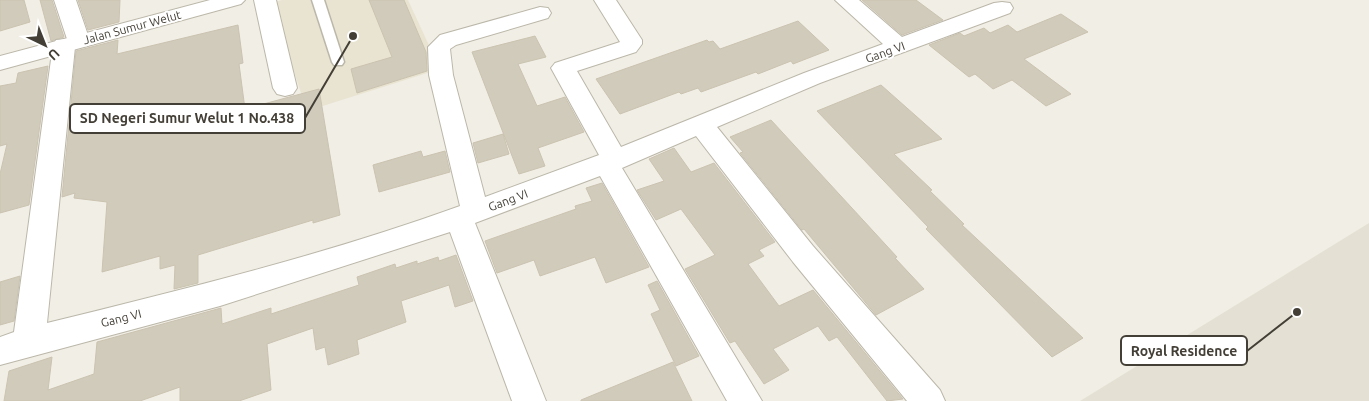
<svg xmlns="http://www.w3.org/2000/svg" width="1369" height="401" font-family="Ubuntu,sans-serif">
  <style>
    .residential { fill: #e4e1d4 }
    .education { fill: #e9e4d1 }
    .building { fill: #d1cbbc; stroke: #cbc3b0 }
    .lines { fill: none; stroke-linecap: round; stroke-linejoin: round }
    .service-casing { stroke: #bbb7a9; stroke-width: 3 }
    .minor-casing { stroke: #bbb7a9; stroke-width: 2 }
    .tertiary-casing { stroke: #bbb7a9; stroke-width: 2 }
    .service { fill: #fff; fill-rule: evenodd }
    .minor { fill: #fff; fill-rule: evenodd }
    .tertiary { fill: #fff; fill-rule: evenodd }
    .labels { text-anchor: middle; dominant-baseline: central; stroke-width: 4; stroke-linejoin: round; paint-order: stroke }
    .street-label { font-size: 12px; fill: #433f36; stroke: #fff }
    .leader { fill: none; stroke: #433f36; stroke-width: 2 }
    .callout-dot { fill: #433f36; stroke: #fff; stroke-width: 2 }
    .callout { fill: #fff; stroke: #433f36; stroke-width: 2 }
    .callout-label { font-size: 14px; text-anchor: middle; font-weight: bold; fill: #433f36 }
  </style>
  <rect width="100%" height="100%" fill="#f1eee6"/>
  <!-- residential -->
  <path class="residential" d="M1369,223V401H1080Z"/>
  <!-- education -->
  <path class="education" d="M282,0H408L440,69L307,111L271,3Z"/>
  <!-- building -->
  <g class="building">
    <path d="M0,0H24L30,22L0,31Z"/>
    <path d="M40,0H52L64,37L51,41Z"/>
    <path d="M78,0H120L119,22L88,30Z"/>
    <path d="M369,0H404L426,52L427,71L357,93L351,69L392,57Z"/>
    <path d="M862,0H916L943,20L902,35Z"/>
    <path d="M1061,14L1088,32L1024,59L1071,94L1046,106L1012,80L993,89L975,74L969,77L929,45L960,33L964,36L984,28L990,33L1008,25L1017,32Z"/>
    <path d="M798,21L829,50L793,64L791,61L758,74L756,72L701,92L698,88L681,94L679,92L620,114L596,79L707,40L709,42L713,41L720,49Z"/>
    <path d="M238,25L243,63L239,64L245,109L319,89L340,215L313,223V220L198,255V283L174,289L175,265L160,269V256L102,272L107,202L74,198L75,193L62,197L76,51L118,40L117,54Z"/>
    <path d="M535,36L546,57L518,64L537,106L565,97L584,132L538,148L545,166L519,174L472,52Z"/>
    <path d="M48,66L29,205L0,213V174L7,144L0,146V86L16,83L18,73Z"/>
    <path d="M881,85L942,139L894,154L932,190L930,191L964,224L962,225L1083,338L1052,357L926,229L928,227L817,111Z"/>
    <path d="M771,120L897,257L895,258L924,289L876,315L804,229L802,230L740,153L743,152L730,137Z"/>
    <path d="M503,134L509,154L478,163L473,143Z"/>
    <path d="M674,148L691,172L714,163L775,242L759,250L764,256L748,264L779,306L813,290L903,399L887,401L837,337L829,341L818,326L773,349L789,370L764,384L735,341L730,343L685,269L715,255L681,209L656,220L637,190L664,181L649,159Z"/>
    <path d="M421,151L423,157L445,151L450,172L379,192L373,165Z"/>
    <path d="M602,183L649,267L606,283L595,257L540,276L534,260L497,273L485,241L576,209L575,206L592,201L586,188Z"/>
    <path d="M456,255L473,301L455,307L449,285L401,301L406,322L357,340L359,354L328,365L325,347L316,350L313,328L267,344L271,390L239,401H180V387L140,401H4L9,371L52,357L48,390L94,374L97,342L221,308L222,324L271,308V314L359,285L357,277L395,264L396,268L417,261V264L438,257L439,261Z"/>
    <path d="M20,276L14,321L0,325V282Z"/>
    <path d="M657,281L699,356L676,366L651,314L660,310L648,285Z"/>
    <path d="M673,362L692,401H581V400Z"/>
  </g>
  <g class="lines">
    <defs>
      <path id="service" d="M312,0H324L344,62L342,65H334L332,62Z"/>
      <g id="minor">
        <path d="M54,0H76L90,41L87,46L75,47L47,323C185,289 325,255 460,206L429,75L428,47L440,35L540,7L548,8L551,13L548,18L456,45L450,49L453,75L485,197L599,155L551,68L555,63L620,42L594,0H616L642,40V44L636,52L577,71L621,147L804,73L883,44L835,0H859L902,37L994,3L1002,2L1010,3L1013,8L1010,13L820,83L717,127L813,246L940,390L945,401H907L793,262L696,136L622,168L762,401H727L600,176L475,223L546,401H512L450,232L220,306L0,365V337L14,332L53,45L56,40L67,39Z"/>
        <path d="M254,0H276L297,88L293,94L285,96L277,94L273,88Z"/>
      </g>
      <path id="tertiary" d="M210,0H245L241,4L0,70V56Z"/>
    </defs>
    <!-- service casing -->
    <use href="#service" class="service-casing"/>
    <!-- minor casing -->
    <use href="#minor" class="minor-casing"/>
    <!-- tertiary casing -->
    <use href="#tertiary" class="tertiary-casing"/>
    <!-- service -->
    <use href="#service" class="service"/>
    <!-- minor -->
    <use href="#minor" class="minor"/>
    <!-- tertiary -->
    <use href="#tertiary" class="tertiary"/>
  </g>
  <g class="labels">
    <!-- street labels -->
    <g class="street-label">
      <text transform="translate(132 27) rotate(-15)">Jalan Sumur Welut</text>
      <text transform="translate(885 52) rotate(-20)">Gang VI</text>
      <text transform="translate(508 200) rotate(-21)">Gang VI</text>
      <text transform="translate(121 318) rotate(-14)">Gang VI</text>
    </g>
  </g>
  <!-- callouts -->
  <path class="leader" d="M353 36L305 118M1297 312L1247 351"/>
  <g class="callout-dot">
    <circle cx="353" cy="36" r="5"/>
    <circle cx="1297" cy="312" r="5"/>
  </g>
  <g class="callout">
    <rect x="70" y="104" width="235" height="29" rx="5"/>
    <rect x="1121" y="336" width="126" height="29" rx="5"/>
  </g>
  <g class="callout-label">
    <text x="187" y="123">SD Negeri Sumur Welut 1 No.438</text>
    <text x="1184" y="356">Royal Residence</text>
  </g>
  <!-- north arrow -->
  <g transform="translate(45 45) rotate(137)" stroke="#ffffff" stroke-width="4" paint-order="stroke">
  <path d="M0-4L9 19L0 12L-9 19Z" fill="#433f36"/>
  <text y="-8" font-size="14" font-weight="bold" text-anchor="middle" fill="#433f36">U</text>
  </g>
</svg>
